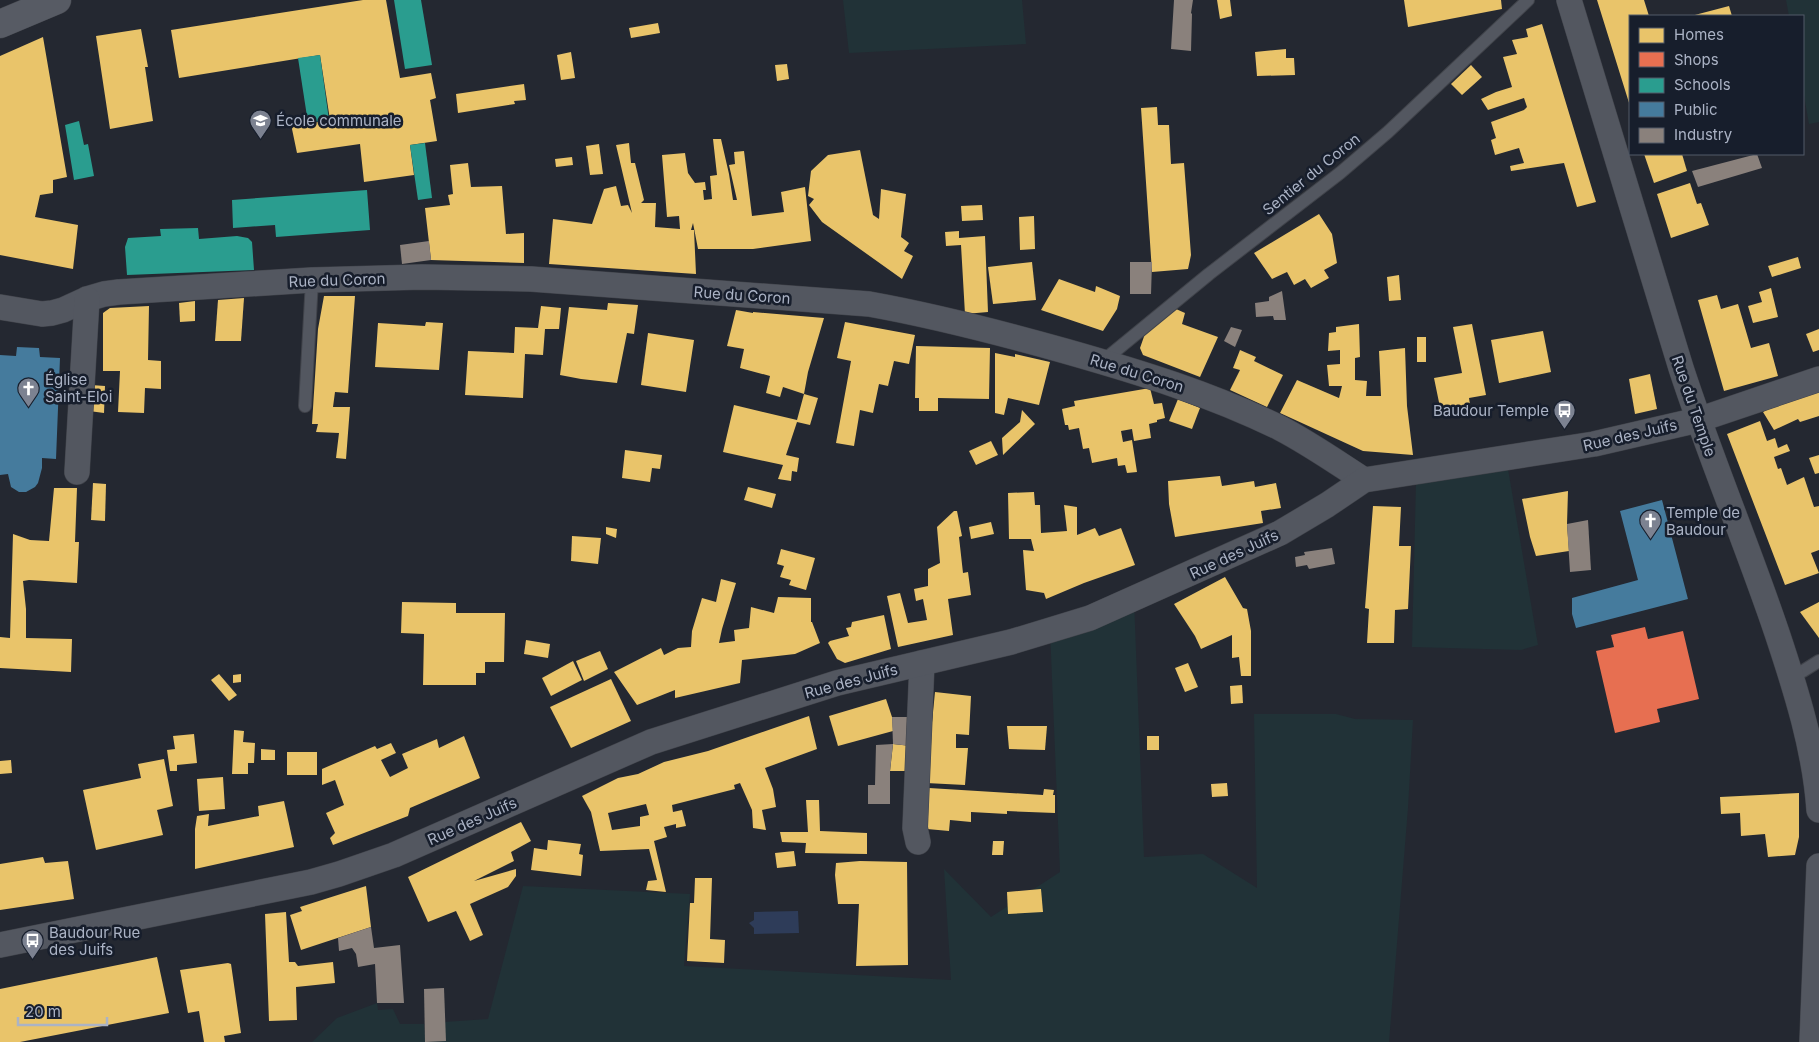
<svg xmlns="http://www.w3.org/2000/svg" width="1819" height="1042" font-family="Inter,sans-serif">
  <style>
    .green { fill: #213237 }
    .water { fill: #2e3c59 }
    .homes { fill: #e9c46a; fill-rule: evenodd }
    .shops { fill: #e76f51 }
    .schools { fill: #2a9d8f }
    .public { fill: #457b9d }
    .industry { fill: #8a817c }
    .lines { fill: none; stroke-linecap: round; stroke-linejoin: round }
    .service-casing { stroke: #40434a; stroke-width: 14 }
    .minor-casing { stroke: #40434a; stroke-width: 26 }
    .secondary-casing { stroke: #40434a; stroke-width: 29 }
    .service { stroke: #535760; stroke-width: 12 }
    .minor { stroke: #535760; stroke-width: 25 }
    .secondary { stroke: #575b64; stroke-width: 28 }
    .labels { text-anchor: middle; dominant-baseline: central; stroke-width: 5; stroke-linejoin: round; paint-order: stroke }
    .poi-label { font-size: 15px; fill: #abb3c5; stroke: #171e2c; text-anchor: start }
    .street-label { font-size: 15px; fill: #abb3c5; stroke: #171e2c }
  </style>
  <rect width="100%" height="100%" fill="#242831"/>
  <!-- green -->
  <g class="green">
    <path d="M843,0H1022L1026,44L849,53Z"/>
    <path d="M1786,0H1819V122L1809,124L1803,90V16H1789Z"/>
    <path d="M1508,469L1538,645L1521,650L1412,647L1416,483Z"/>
    <path d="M1134,600L1144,857L1203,854L1257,888L1254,714H1336L1355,719L1413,720L1408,808L1389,1042H312L337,1018L377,1003L378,1010L393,1009L400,1024H424L425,1036H445L444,1022L488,1019L523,886L690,894L684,966L951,980L944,869L991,917L1060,872L1050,630Z"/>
  </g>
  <!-- water -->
  <path class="water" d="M798,911L799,933L754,934V928L749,923L754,920V912Z"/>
  <!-- homes -->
  <g class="homes">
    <path d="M363,0H386L400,78L431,73L436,98L430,100L437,141L410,145L414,175L364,182L360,144L297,153L292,129L293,126L330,120L320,55L179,78L171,30Z"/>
    <path d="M1217,0H1230L1232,16L1220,19Z"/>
    <path d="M1404,0H1501L1502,9L1408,27Z"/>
    <path d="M1597,0H1644L1649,16H1630V106Z"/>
    <path d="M1729,6L1732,16H1691Z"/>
    <path d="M658,23L660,33L631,38L629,28Z"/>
    <path d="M1542,24L1596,202L1577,207L1564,163L1511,171L1510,166L1524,163L1519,148L1495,155L1491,140L1496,138L1491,122L1524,110L1527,107L1524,98L1488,110L1481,99L1496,92L1512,87L1503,57L1517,54L1512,40L1528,37L1526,29Z"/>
    <path d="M141,29L148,67H145L153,121L110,129L96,36Z"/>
    <path d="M43,37L67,177L53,180V193L40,195L35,217L78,225L73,269L0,255V56Z"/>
    <path d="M1286,49V58H1294L1295,75L1257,76L1255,52Z"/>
    <path d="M571,52L575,78L561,80L557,55Z"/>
    <path d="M787,64L789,79L777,81L775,65Z"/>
    <path d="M1471,65L1482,77L1462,95L1451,84Z"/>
    <path d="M524,84L526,100L514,101L515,104L458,113L456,94Z"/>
    <path d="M1157,107L1158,125H1169L1171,164L1184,163L1191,255L1188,269L1152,272L1141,108Z"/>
    <path d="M713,139H721L729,174L733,200H737L729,165L735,164L734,152L744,151L752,216L784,212L781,192L805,187L811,241L753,249H698L693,223L691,230H694L696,274L549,264L553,219L592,224L604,189L616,186L621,206L628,205L632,213L616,145L629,143L631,163H635L644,200L641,203H656L655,227L680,229L679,216L667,217L662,155L685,153L688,173L695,183L705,182L706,190H703L704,200L712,199L710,176L717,175Z"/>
    <path d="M599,144L603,174L590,175L586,146Z"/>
    <path d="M860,150L873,215L879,219L881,189L906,194L901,237L909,243L904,251L913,256L902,279L822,222L809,205L814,199L808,196L811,171L828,155Z"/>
    <path d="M1644,154H1682L1687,171L1654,183Z"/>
    <path d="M572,157L573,165L556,167L555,159Z"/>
    <path d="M468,163L471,187L502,186L506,234L524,233V263L431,260L425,208L450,205L448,195L453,194L450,165Z"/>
    <path d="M1690,183L1697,204L1701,203L1709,225L1671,238L1657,194Z"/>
    <path d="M982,205L983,220L962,221L961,206Z"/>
    <path d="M1319,214L1332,234L1337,263L1324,270L1329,278L1311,288L1305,279L1294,285L1287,272L1272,279L1254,253Z"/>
    <path d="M1034,216L1035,249L1020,250L1019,217Z"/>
    <path d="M959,231V238L985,236L988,312L965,314L961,245L946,246L945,232Z"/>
    <path d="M1798,257L1801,268L1772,277L1768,266Z"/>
    <path d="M1032,262L1036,300L993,304L988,267Z"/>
    <path d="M1399,275L1401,300L1389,301L1387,277Z"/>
    <path d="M1059,279L1095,292L1096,286L1120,296L1117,309L1103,331L1041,310Z"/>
    <path d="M1771,288L1778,317L1753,323L1748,306L1762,302L1759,292Z"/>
    <path d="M1717,295L1721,309L1738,304L1751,348L1769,343L1778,376L1724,391L1698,300Z"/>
    <path d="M324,296H355L348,393L335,392L333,407H350L346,459L336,458L339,433L316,432L318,424H312L318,329Z"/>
    <path d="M244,298L241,341H215L218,300Z"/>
    <path d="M195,301V321L180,322L179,303Z"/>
    <path d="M608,303L638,305L634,334L627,333L617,383L581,379L560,375L569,307L607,310Z"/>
    <path d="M149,306L148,360L161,361V389L145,388L144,413L118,412L120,371H103V313L110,308Z"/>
    <path d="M541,306L561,308L559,329H545L543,355L525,354L523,398L465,395L468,351L514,353L515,327L538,328Z"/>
    <path d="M1176,309L1185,313L1182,324L1218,337L1200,377L1143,355L1140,348L1147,328Z"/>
    <path d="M736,310L753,313V312L824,318L808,372L804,394L783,387L780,397L766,393L770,376L740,368L744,349L727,346Z"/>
    <path d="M426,322L443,323L439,370L375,367L378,323L425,326Z"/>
    <path d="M845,322L915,335L909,364L894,361L888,386L879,384L873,413L860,410L854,446L836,443L851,361L837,358Z"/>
    <path d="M1359,324L1360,357L1355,358V380L1367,381L1366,396H1381L1379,351L1405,348L1407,406L1413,455L1363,451L1280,413L1297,380L1339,398L1342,386H1329L1327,365L1340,364V350L1328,351L1329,333L1336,332V327Z"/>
    <path d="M1472,324L1486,395L1469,398L1471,411L1442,417L1434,378L1462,373L1453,327Z"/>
    <path d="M1819,329V350L1813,352L1806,334Z"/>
    <path d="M1543,331L1551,372L1499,383L1491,340Z"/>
    <path d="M648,333L694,340L686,392L641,385Z"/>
    <rect x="1417" y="337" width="9" height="25"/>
    <path d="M916,346L990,348L989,399L938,398V411H919V398H915Z"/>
    <path d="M1240,350L1256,357L1254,361L1283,375L1267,407L1230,390L1240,370L1233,368Z"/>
    <path d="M995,353L1015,357V354L1050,362L1039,405L1008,398L1004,415L995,413Z"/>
    <path d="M1650,374L1657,409L1635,414L1629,379Z"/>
    <path d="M91,385L105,386L104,413L89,411Z"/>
    <path d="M1150,388L1154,404L1162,403L1165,418L1157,420V422L1149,424L1151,438L1134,441L1132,429L1121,431L1123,442L1132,440L1137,472L1127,473L1125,465L1118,466L1117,458L1092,463L1089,448L1083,449L1079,428L1069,430L1068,425H1065L1062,409L1075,406L1074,401Z"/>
    <path d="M1819,388V416L1800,422L1798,419L1774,430L1763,412L1786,399Z"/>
    <path d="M804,394L818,398L810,425L797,422L786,455L799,458L797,472L792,471L791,481L778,479L783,465L723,452L734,405L797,420Z"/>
    <path d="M1178,399L1200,408L1192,429L1169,421Z"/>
    <path d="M1022,410L1035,424L1003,455L1002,438L1020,422Z"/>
    <path d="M1760,421L1767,441L1775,438L1778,448L1787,444L1790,451L1774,457L1778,469L1781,468L1787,485L1804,477L1814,507L1819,506V550L1811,553L1819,573L1785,585L1727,434Z"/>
    <path d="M991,441L998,455L976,465L969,451Z"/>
    <path d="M625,450L662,455L660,469L652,468L650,482L622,478Z"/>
    <path d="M1819,455V473L1815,474L1809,458Z"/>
    <path d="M1220,476L1222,486L1254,481L1255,487L1276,483L1281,508L1261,511L1263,523L1175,537L1169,504L1168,481Z"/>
    <path d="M93,483L106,484L105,521L91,520Z"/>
    <path d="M748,487L776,494L772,508L744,500Z"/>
    <path d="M54,488H77L75,542H79L77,583L29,580L23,581L26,609V638L72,639L71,672L0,668V637L10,638L13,534L30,540L49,541Z"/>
    <path d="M1568,491L1567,524L1569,551L1536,556L1530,537L1522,499Z"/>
    <path d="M1034,492L1035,505H1040L1041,533L1067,531L1064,505L1077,507V535L1095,528L1099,536L1121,528L1135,565L1084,583L1046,599L1044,593L1026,590L1023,550L1034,551L1031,539H1009L1008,493Z"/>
    <path d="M1373,506L1401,507L1399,546H1411L1408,609L1395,610L1394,643H1367L1369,609L1365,608Z"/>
    <path d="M954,511H957L962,536L959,537L963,573L968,572L971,595L948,599L953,635L898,647L887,596L900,593L908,623L927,620L923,599L916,601L914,589L928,586V569L940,563L937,527Z"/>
    <path d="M991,522L994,534L971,539L969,527Z"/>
    <path d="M606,527L617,529L616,538L606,534Z"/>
    <path d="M572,536L601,538L598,564L571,561Z"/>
    <path d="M781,549L815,558L806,590L789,585L791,580L780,577L784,566L777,564Z"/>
    <path d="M1225,577L1243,608L1247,609L1251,631V676H1241L1239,657L1232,658V635L1201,649L1195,636L1174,604Z"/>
    <path d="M721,579L736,583L722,629L719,643L735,641L734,630L749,628L751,607L774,613L778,597L811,598V622H812L820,643L795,654L742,660L740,683L675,698V690L637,705L614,672L661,648L664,655L678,648L691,647L692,631L702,598L716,602Z"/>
    <path d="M402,602L456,603V613H505L504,662H485V673H476V685H423L424,634L401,633Z"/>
    <path d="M1819,602V638L1800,612Z"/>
    <path d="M884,615L891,649L845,663L837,659L828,643L830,641L849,636L846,628L851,627L852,622Z"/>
    <path d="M526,640L550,644L548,658L524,654Z"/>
    <path d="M600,651L608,669L584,681L576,661Z"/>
    <path d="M573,661L582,680L551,696L542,678Z"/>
    <path d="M1188,663L1198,687L1185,692L1175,668Z"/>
    <path d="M219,674L237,695L229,701L211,680Z"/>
    <path d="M241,674V682L233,683V675Z"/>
    <path d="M611,679L631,721L571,748L550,707Z"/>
    <path d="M1242,685L1243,703L1231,704L1230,686Z"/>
    <path d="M935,692L971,696L969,735L956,734V748H968L965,785L926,783Z"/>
    <path d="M886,699L892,717L893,731L838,746L829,716Z"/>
    <path d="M809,716L817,749L765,768L773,789L776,807L762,810L766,830L753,828L752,810L740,783L734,785L735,789L672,805L673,812L682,810L686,826L676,828V824L664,827L667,837L654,841L666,892L646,890L648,881L657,880L649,849L600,851L591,812L582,796L618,778L638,774L664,762L708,751ZM646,804L649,815L640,817V826L612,830L608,813Z"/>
    <path d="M1007,726H1047L1045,750L1009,749Z"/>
    <path d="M234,730L244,731L243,742L255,743L254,763H248V774H232Z"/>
    <path d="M194,734L197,763L177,765V771H170L167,750L175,749L173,736Z"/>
    <path d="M464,736L480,778L410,808L408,816L333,845L330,838L335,833L326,813L344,805L335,780L322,785V769L375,746L377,749L391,743L396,753L381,760L390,777L408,768L402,754L437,739L439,748Z"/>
    <rect x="1147" y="736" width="12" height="14"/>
    <path d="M893,744L911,746L909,771H890Z"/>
    <path d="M261,749L275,750V760H261Z"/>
    <rect x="287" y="752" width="30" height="23"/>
    <path d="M164,759L173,806L157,810L163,835L96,850L83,790L141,778L138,764Z"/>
    <path d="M11,760L12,773L0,774V761Z"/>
    <path d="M223,777L225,809L199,811L197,779Z"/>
    <path d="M1227,783L1228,796L1212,797L1211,784Z"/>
    <path d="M929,788L1043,795L1044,789L1054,790L1053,795H1055V813L1007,811V814L971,812V822L950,820L949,831L927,829Z"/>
    <path d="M1799,793V837L1795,855L1768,857L1765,834L1741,836L1740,813L1721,814L1720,797Z"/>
    <path d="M806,800H819L820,831L867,833V854L805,853L806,843L782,842L780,832H808Z"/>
    <path d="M284,801L294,847L195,869V829L197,816L209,814L208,826L259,816L258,806Z"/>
    <path d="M521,822L531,841L511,852L514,861L474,881L516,869V876L508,887L470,904L483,935L470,941L456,911L428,922L408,877Z"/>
    <path d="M548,840L581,844L579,854L583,855L581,876L531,870L534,848L547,850Z"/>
    <path d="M993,841H1004L1003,855H992Z"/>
    <path d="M794,851L796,866L777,868L775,853Z"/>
    <path d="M43,857L45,863L68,861L74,899L0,910V864Z"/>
    <path d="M860,861L907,862L908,965L856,966L859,904H838L835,875L836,863Z"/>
    <path d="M695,878H712L710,939L725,940L724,963L687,961L690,903H694Z"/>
    <path d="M366,886L371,927L301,950L290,915L302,911L300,907Z"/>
    <path d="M1041,889L1043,912L1008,914L1007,892Z"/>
    <path d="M286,912L289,962H295L298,966L333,962L335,983L296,987L297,1020L269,1021L265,914Z"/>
    <path d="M157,957L169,1013L20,1042H0V989Z"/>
    <path d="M228,963L231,964L241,1033L224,1036L225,1042H204L199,1011L188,1013L180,970Z"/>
  </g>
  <!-- shops -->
  <path class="shops" d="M1645,627L1648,639L1683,631L1699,699L1657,709L1660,722L1615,733L1596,651L1614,647L1611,635Z"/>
  <!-- schools -->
  <g class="schools">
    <path d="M394,0H421L432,65L405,69Z"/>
    <path d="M320,55L329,120L308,123L298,58Z"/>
    <path d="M79,121L84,145L88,144L94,176L74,180L65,125Z"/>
    <path d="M425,143L432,198L418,200L410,145Z"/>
    <path d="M367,190L370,230L276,237L275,225L233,228L232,200Z"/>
    <path d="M198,228L199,239L237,236L248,238L252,242L254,270L127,275L125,247L128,238L161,236L160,229Z"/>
  </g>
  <!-- public -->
  <g class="public">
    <path d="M17,347L39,348L40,357L60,358L56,459L42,458V468L38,483L35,487L26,492H19L11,487L8,474L0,475V355L16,356Z"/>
    <path d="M1662,500L1688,599L1576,628L1572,614V598L1638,580L1620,511Z"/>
  </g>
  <!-- industry -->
  <g class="industry">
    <path d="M1174,0H1193L1191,13L1192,14L1191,51L1171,49Z"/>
    <path d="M1757,154L1762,168L1698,187L1692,171Z"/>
    <path d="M429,241L431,260L402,264L400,245Z"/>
    <path d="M1130,262H1152L1151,294H1130Z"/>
    <path d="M1282,291L1286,320H1274L1273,316L1256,317L1255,303L1269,301V297Z"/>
    <path d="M1231,327L1242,330L1235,347L1224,341Z"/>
    <path d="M1588,520L1591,570L1570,572L1567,524Z"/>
    <path d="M1332,548L1335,564L1309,569L1307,565L1296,567L1295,557L1305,555L1304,552Z"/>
    <path d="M892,717H914L911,746L893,744Z"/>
    <path d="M893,744L890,771V804H868V785H875L876,745Z"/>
    <path d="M371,927L374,948L400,945L404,1003H377L375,964L358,967L356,954L352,948L339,951L338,938Z"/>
    <path d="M444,988L446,1041L425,1042L424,989Z"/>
  </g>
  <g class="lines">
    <defs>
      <g id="service">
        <path d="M1103,361L1209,274L1340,173L1388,132L1528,0"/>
        <path d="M305,406L312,280"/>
        <path d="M1791,676L1803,671L1819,661"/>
      </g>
      <g id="minor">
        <path d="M1569,0L1681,368C1710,457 1747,544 1777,633C1796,690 1815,750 1819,810"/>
        <path d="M0,307L42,314L52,313L63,310L87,299L104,294L119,292L312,280L422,277L531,279L869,304C936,316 1001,333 1065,351C1139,372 1211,394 1280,428C1309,443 1336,462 1364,480"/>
        <path d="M77,472L87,299"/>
        <path d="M918,842L915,828L922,663"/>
        <path d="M0,945L311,882L339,874L394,855L651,742L837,683L1011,642L1090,618L1280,533L1327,505L1364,480L1594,444L1698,420L1819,379"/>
        <path d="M1812,1042L1819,866"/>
      </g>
      <path id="secondary" d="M0,24L57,0"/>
    </defs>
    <!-- service casing -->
    <use href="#service" class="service-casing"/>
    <!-- minor casing -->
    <use href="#minor" class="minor-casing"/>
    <!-- secondary casing -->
    <use href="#secondary" class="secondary-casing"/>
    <!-- service -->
    <use href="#service" class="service"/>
    <!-- minor -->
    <use href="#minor" class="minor"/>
    <!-- secondary -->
    <use href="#secondary" class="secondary"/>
  </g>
  <!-- icons -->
  <defs>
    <symbol id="school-pin" viewBox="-11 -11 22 30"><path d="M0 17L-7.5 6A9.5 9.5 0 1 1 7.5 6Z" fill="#7c8291" stroke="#171e2c"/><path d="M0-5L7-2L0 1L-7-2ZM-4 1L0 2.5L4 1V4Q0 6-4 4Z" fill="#fff"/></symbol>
    <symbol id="church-pin" viewBox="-11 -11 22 30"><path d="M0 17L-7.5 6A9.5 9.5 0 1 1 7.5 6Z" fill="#7c8291" stroke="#171e2c"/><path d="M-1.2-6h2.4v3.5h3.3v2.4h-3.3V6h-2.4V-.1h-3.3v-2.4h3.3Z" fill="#fff"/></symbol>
    <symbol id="bus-pin" viewBox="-11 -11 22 30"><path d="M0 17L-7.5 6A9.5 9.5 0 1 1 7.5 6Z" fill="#7c8291" stroke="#171e2c"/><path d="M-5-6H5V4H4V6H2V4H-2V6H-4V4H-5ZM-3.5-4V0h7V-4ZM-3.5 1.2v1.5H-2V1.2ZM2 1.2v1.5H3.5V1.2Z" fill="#fff"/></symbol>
  </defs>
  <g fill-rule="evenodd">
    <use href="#school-pin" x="248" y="108" width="25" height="34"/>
    <use href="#church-pin" x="16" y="376" width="25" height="34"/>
    <use href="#bus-pin" x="1552" y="398" width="25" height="34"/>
    <use href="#church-pin" x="1638" y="508" width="25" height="34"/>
    <use href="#bus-pin" x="20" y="928" width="25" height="34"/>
  </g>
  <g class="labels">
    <!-- poi labels -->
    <g class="poi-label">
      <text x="276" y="120">École communale</text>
      <text x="45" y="379">Église<tspan x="45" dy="17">Saint-Eloi</tspan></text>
      <text x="1549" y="410" text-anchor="end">Baudour Temple</text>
      <text x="1666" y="512">Temple de<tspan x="1666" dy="17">Baudour</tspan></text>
      <text x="49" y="932">Baudour Rue<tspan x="49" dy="17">des Juifs</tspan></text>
    </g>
    <!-- street labels -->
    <g class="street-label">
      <text transform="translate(1311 174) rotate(-39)">Sentier du Coron</text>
      <text transform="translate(337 280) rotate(-2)">Rue du Coron</text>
      <text transform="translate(742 295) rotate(4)">Rue du Coron</text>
      <text transform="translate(1137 373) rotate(17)">Rue du Coron</text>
      <text transform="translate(1694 406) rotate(71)">Rue du Temple</text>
      <text transform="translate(1630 435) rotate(-13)">Rue des Juifs</text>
      <text transform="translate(1234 554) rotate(-25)">Rue des Juifs</text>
      <text transform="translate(851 681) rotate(-15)">Rue des Juifs</text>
      <text transform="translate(472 821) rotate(-24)">Rue des Juifs</text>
    </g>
  </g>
  <!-- legend -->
  <rect x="1629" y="15" width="175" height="140" fill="#171e2c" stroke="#525a69"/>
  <rect x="1639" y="28" width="25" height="15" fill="#e9c46a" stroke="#525a69"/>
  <text x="1674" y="40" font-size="15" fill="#abb3c5">Homes</text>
  <rect x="1639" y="52" width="25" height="15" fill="#e76f51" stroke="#525a69"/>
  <text x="1674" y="65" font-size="15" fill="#abb3c5">Shops</text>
  <rect x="1639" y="78" width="25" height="15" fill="#2a9d8f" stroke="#525a69"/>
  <text x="1674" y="90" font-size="15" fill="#abb3c5">Schools</text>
  <rect x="1639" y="102" width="25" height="15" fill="#457b9d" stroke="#525a69"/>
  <text x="1674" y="115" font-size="15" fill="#abb3c5">Public</text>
  <rect x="1639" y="128" width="25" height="15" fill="#8a817c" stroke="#525a69"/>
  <text x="1674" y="140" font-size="15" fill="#abb3c5">Industry</text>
  <!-- scale -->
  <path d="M18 1017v8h89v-8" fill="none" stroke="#abb3c5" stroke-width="2.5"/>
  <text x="25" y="1017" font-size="15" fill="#abb3c5" stroke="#171e2c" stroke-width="4" paint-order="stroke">20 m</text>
</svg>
